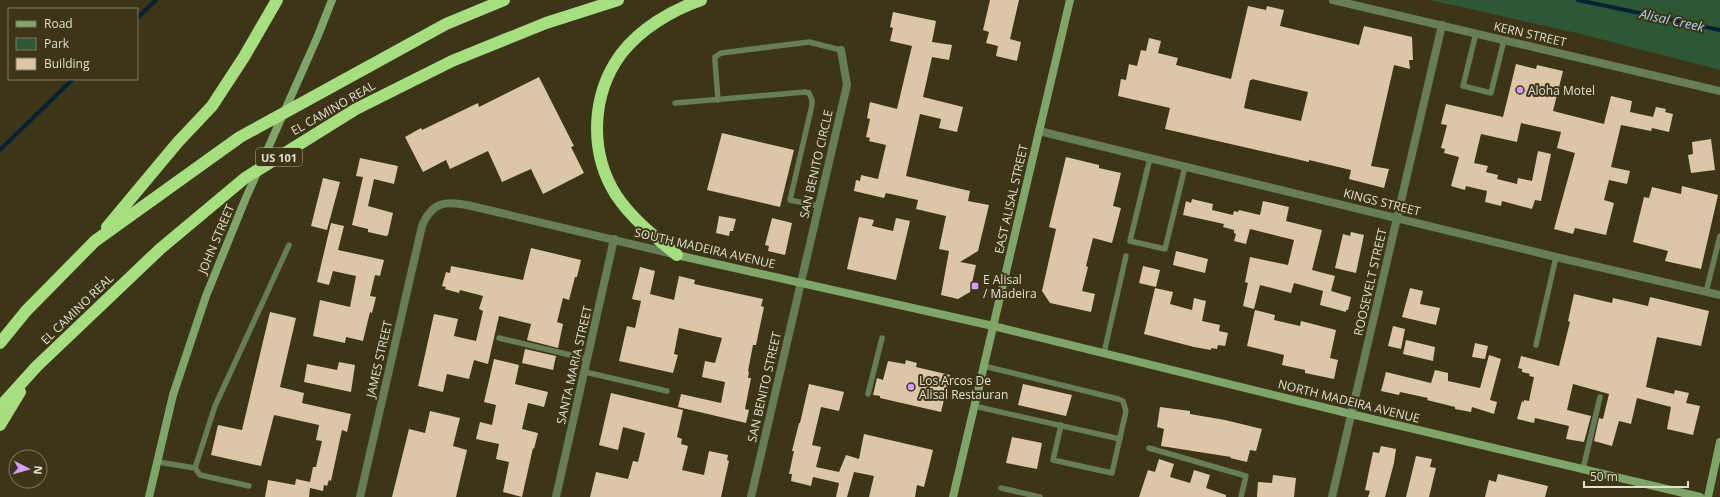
<svg xmlns="http://www.w3.org/2000/svg" width="1720" height="497" font-family="'Open Sans',sans-serif">
  <style>
    .green { fill: #2d5835 }
    .lines { fill: none; stroke-linecap: round; stroke-linejoin: round }
    .stream { stroke: #062133; stroke-width: 4 }
    .building { fill: #dcc6a8; fill-rule: evenodd }
    .lane { stroke: #667d57; stroke-width: 5.5 }
    .street { stroke: #667d57; stroke-width: 8 }
    .secondary { stroke: #80a568; stroke-width: 8 }
    .highway { stroke: #a6df80; stroke-width: 12 }
    .poi-dot { fill: #d59cfb; stroke: #3d3517; stroke-width: 1.5 }
    .labels { text-anchor: middle; dominant-baseline: central; stroke-width: 4; stroke-linejoin: round; paint-order: stroke }
    .shield { fill: #3d3517; stroke: #b1ac97; stroke-width: 1 }
    .shield-label { font-size: 11px; font-weight: bold; fill: #e3dfce }
    .street-label { font-size: 12px; fill: #e3dfce; stroke: #3d3517 }
    .poi-label { font-size: 12px; fill: #e3dfce; stroke: #3d3517; text-anchor: start }
    .water-label { font-size: 13px; font-style: italic; fill: #a6d2f3; stroke: #3d3517 }
  </style>
  <rect width="100%" height="100%" fill="#3d3517"/>
  <!-- green -->
  <path class="green" d="M1430,0H1720V70L1581,34Z"/>
  <g class="lines">
    <!-- stream -->
    <g class="stream">
      <path d="M1578,0L1720,30"/>
      <path d="M137,18L156,0"/>
      <path d="M0,150L73,79"/>
    </g>
  </g>
  <!-- building -->
  <g class="building">
    <path d="M990,0H1019L1010,39L1021,42L1017,61L996,56L998,46L986,43L989,32L983,30Z"/>
    <path d="M1248,6L1266,10L1267,6L1284,10L1280,26L1359,45L1364,26L1412,37L1413,60H1409L1410,69L1394,65L1371,166L1389,169L1384,188L1349,179L1351,170L1309,160V162L1165,129L1170,108L1118,96L1121,79L1126,80L1129,64L1137,66L1141,50L1146,51L1149,38L1161,41L1158,53L1178,58L1176,65L1231,79ZM1252,79L1308,92L1301,121L1244,108L1250,80H1252Z"/>
    <path d="M893,12L936,21L932,42L952,45L949,60L932,57L923,97L963,107L957,132L939,128L941,119L920,114L906,176L970,191L968,201L989,205L978,251L960,262L976,265L970,292L958,299L941,295L949,251L939,249L946,216L916,209L918,200L886,193L884,198L854,191L856,180L860,181L861,175L878,179L886,145L869,141L870,138L866,137L870,119L867,118L870,102L897,109L912,46L890,41L893,28L890,27Z"/>
    <path d="M1516,64L1536,69L1537,65L1563,71L1553,111L1604,124L1611,96L1632,101L1630,112L1653,117L1656,107L1666,109L1665,112L1673,114L1669,132L1652,128L1651,131L1621,125L1611,167L1630,171L1627,184L1609,180L1604,200L1614,203L1606,235L1575,228L1573,234L1554,229L1575,153L1557,148L1561,132L1521,123L1517,142L1481,134L1474,163L1488,166L1486,172L1498,175L1497,179L1517,184L1518,178L1532,181L1538,151L1551,154L1541,201L1535,200L1532,209L1502,201L1501,206L1485,202L1487,191L1466,186L1465,190L1451,186L1459,157L1444,153L1445,149L1441,148L1447,125L1441,124L1446,104L1503,117Z"/>
    <path d="M539,77L574,146L571,147L584,173L543,194L531,169L502,182L488,151L450,169L446,160L423,172L405,137L421,128L422,130L478,103L479,107Z"/>
    <path d="M722,133L794,150L780,207L707,190Z"/>
    <path d="M1711,139L1715,170L1691,173L1688,155L1693,154L1692,142Z"/>
    <path d="M1066,157L1099,165V168L1121,173L1113,206L1121,208L1112,243L1093,238L1086,266L1088,267L1082,291L1095,294L1091,312L1050,303L1042,291L1056,229L1049,227Z"/>
    <path d="M360,158L398,166L394,184L374,179L368,206L393,213L388,235L386,236L368,232V229L352,225L363,177L356,176Z"/>
    <path d="M323,178L340,182L327,230L311,226Z"/>
    <path d="M1682,186L1718,195L1701,269L1665,261L1668,251L1633,242L1644,197L1649,198L1652,187L1681,194Z"/>
    <path d="M1192,199L1213,204L1212,210L1233,215L1234,211L1238,212L1239,210L1260,215L1263,201L1289,207L1286,221L1322,230L1312,270L1335,276L1331,291L1351,297L1348,310H1346V312L1320,305L1323,291L1294,283L1291,293L1260,285L1254,309L1243,306L1248,283L1245,282L1250,257L1288,265L1294,240L1250,229L1246,244L1234,241L1236,234L1234,233V230L1223,227L1224,224L1183,215L1186,201L1191,203Z"/>
    <path d="M719,216L736,219L733,231H730L729,236L716,233Z"/>
    <path d="M859,217L874,220L872,226L893,231L896,218L910,221L896,280L847,269Z"/>
    <path d="M772,218L792,223L785,255L768,251L769,246L765,245Z"/>
    <path d="M331,223L344,226L338,250L384,260L380,276L375,275L370,296L376,297L372,313L370,312L363,341L346,337L345,343L313,336L320,300L350,307L356,276L333,271L329,285L317,282Z"/>
    <path d="M1351,232L1364,235L1356,273L1335,268L1343,234L1350,236Z"/>
    <path d="M531,248L581,260L577,277H575L569,300L563,298L557,322L563,324L558,348L527,340L531,324L499,316L488,364L474,360L469,379L447,374L443,392L418,386L434,314L458,319L454,336L476,341L483,311L479,309L483,296L460,290L459,293L445,289L446,287L442,286L446,272L450,273L451,266L523,280Z"/>
    <path d="M1176,251L1208,259L1205,273L1173,265Z"/>
    <path d="M1143,266L1160,270L1156,287L1139,283Z"/>
    <path d="M640,267L655,271L650,294L674,300L679,276L695,280L694,284L763,299L761,306L764,307L756,345H753L748,371L749,372L748,378H751L745,409L749,410L746,423L678,407L681,394L721,403L725,382L702,377L705,361L715,363L722,338L679,328L674,354L678,355L673,373L619,361L627,326L635,328L641,301L632,299Z"/>
    <path d="M1155,288L1173,292L1170,304L1192,310L1194,298L1206,301L1202,321L1220,325L1219,331L1228,333L1225,346L1218,345L1217,349L1211,348V350L1194,347L1144,334Z"/>
    <path d="M1410,288L1423,291L1420,304L1440,308L1436,325L1402,317Z"/>
    <path d="M1574,294L1612,303L1613,298L1648,306L1650,297L1709,311L1701,346L1657,337L1646,387L1674,394L1675,390L1689,393L1686,403L1700,406L1693,435L1667,429L1671,407L1637,398L1631,424L1619,421L1612,446L1594,441L1599,418L1603,419L1609,394L1573,384L1567,410L1591,416L1584,442L1566,439L1569,426L1535,418L1534,423L1517,419L1522,401L1524,402V400L1529,401L1534,377L1529,376L1530,374L1522,372V369L1518,368L1521,356L1559,366L1570,322L1568,321Z"/>
    <path d="M1255,310L1275,315L1274,320L1300,326L1301,321L1336,330L1330,358L1338,360L1334,379L1305,373V370L1282,365L1284,355L1247,346Z"/>
    <path d="M270,312L296,318L280,387L304,393L302,403L351,414L347,432L342,430L331,481L329,480L327,486L324,485L323,491L310,488L309,497H265L268,480L295,485L296,479L310,482L313,467H316L322,441L316,440L319,425L274,415L261,466L211,455L218,425L242,430Z"/>
    <path d="M1393,326L1405,329L1401,349L1388,346Z"/>
    <path d="M1406,340L1435,347L1433,361L1403,354Z"/>
    <path d="M1475,343L1488,346L1485,359L1472,357Z"/>
    <path d="M525,349L556,356L553,370L522,363Z"/>
    <path d="M1489,355L1501,359L1490,400L1497,402L1494,414L1472,407L1471,412L1455,409V407L1427,400L1428,398L1400,392L1399,395L1381,391L1386,372L1431,383L1435,370L1448,373V381L1480,388Z"/>
    <path d="M494,359L519,365L515,384L548,392L544,407L528,403L522,429L538,433L534,449L533,448L522,497L503,492L509,462L496,459L499,444L476,439L480,422L492,425L496,405L484,402Z"/>
    <path d="M906,360L917,363L916,367L950,375L941,412L880,398V396L873,395L877,378L883,380L888,361L905,364Z"/>
    <path d="M339,362L355,365L351,392L304,382L307,364L337,370Z"/>
    <path d="M809,384L844,392L839,411L821,407L812,445L821,447L816,467L839,472L846,455L859,459L864,434L933,450L924,487L917,485L915,497H869L874,476L854,472L847,497H836L839,483L813,477L811,486L791,481L792,474H789L794,451H792L799,423H800Z"/>
    <path d="M1023,384L1072,395L1066,416L1018,405Z"/>
    <path d="M611,393L683,410L677,437L682,439L681,444L688,446L682,470L704,475L709,451L728,455L727,460L729,461L721,497H590L596,472L628,479L633,461L638,462L645,433L623,427L618,450L599,445Z"/>
    <path d="M1160,407L1190,411V414L1225,420L1262,429L1256,451L1250,450L1247,462L1230,458L1231,457L1161,446L1164,429L1157,427Z"/>
    <path d="M430,411L460,418L453,446L467,450L456,497H392L409,429L425,433Z"/>
    <path d="M1012,437L1042,443L1037,469L1006,463Z"/>
    <path d="M1381,446L1396,449L1394,463L1385,497H1368L1370,491L1365,490L1373,452L1379,453Z"/>
    <path d="M1416,456L1432,459L1430,467L1436,468L1429,497H1406Z"/>
    <path d="M1159,459L1174,464L1170,477L1190,483L1194,470L1210,475L1206,488L1226,495V497H1139L1148,470L1155,472Z"/>
    <path d="M1498,474L1548,486L1545,497H1485L1489,480L1496,482Z"/>
    <path d="M1273,475L1296,478L1294,497H1257L1258,482L1272,483Z"/>
  </g>
  <g class="lines">
    <!-- lane -->
    <g class="lane">
      <path d="M1476,33L1463,86L1491,93L1504,40"/>
      <path d="M718,100L715,61V57L721,53L809,42L841,50"/>
      <path d="M675,103L805,92L809,93L812,100V105L790,200L818,206"/>
      <path d="M1150,158L1130,241L1165,249L1185,167"/>
      <path d="M1706,292L1720,236"/>
      <path d="M499,338L587,359"/>
      <path d="M1536,345L1556,257"/>
      <path d="M1104,353L1126,256"/>
      <path d="M984,366L1118,399L1123,401L1126,411L1112,473L1053,460L1061,425"/>
      <path d="M585,372L667,391"/>
      <path d="M868,394L882,338"/>
      <path d="M974,406L1120,439"/>
      <path d="M1149,448L1246,476L1241,497"/>
      <path d="M158,462L195,468L200,475L249,486"/>
      <path d="M195,468L215,406L289,245"/>
      <path d="M1583,469L1600,397"/>
      <path d="M1001,488L1040,497"/>
    </g>
    <!-- street -->
    <g class="street">
      <path d="M1333,0L1720,91"/>
      <path d="M1039,131L1556,257L1720,295"/>
      <path d="M360,497L422,226C432,202 444,201 467,205L673,254"/>
      <path d="M556,497L614,239"/>
      <path d="M751,497L847,85L841,50"/>
      <path d="M1332,497L1442,25"/>
    </g>
    <!-- secondary -->
    <g class="secondary">
      <path d="M677,255L993,326L1351,414L1700,497"/>
      <path d="M149,497L173,395L206,296L245,200L317,38L332,0"/>
      <path d="M953,497L1070,0"/>
      <path d="M1708,497L1720,442"/>
    </g>
    <!-- highway -->
    <g class="highway">
      <path d="M107,227L178,142L212,106L244,57L277,0"/>
      <path d="M677,255C655,237 632,219 616,195C589,152 591,95 621,54C640,29 672,10 701,0"/>
      <path d="M0,343L26,311L95,241L240,137L446,24L504,0"/>
      <path d="M0,407L36,367L160,249L245,178L356,109L452,61L546,23L618,0"/>
      <path d="M0,425L20,392"/>
    </g>
  </g>
  <!-- markers -->
  <g class="poi-dot">
    <circle cx="1520" cy="90" r="4"/>
    <rect x="971" y="282" width="8" height="8" rx="2"/>
    <circle cx="911" cy="387" r="4"/>
  </g>
  <g class="labels">
    <!-- shield labels -->
    <rect class="shield" x="256" y="148" width="46" height="18" rx="3"/>
    <g class="shield-label">
      <text x="279" y="157">US 101</text>
    </g>
    <!-- street labels -->
    <g class="street-label">
      <text transform="translate(1530 34) rotate(13)">KERN STREET</text>
      <text transform="translate(333 108) rotate(-30)">EL CAMINO REAL</text>
      <text transform="translate(816 164) rotate(-77)">SAN BENITO CIRCLE</text>
      <text transform="translate(1011 199) rotate(-77)">EAST ALISAL STREET</text>
      <text transform="translate(1382 202) rotate(14)">KINGS STREET</text>
      <text transform="translate(216 239) rotate(-67)">JOHN STREET</text>
      <text transform="translate(705 248) rotate(13)">SOUTH MADEIRA AVENUE</text>
      <text transform="translate(1370 282) rotate(-77)">ROOSEVELT STREET</text>
      <text transform="translate(77 309) rotate(-44)">EL CAMINO REAL</text>
      <text transform="translate(379 359) rotate(-77)">JAMES STREET</text>
      <text transform="translate(574 365) rotate(-77)">SANTA MARIA STREET</text>
      <text transform="translate(764 387) rotate(-77)">SAN BENITO STREET</text>
      <text transform="translate(1349 401) rotate(14)">NORTH MADEIRA AVENUE</text>
    </g>
    <!-- poi labels -->
    <g class="poi-label">
      <text x="1528" y="90">Aloha Motel</text>
      <text x="983" y="279">E Alisal<tspan x="983" dy="14">/ Madeira</tspan></text>
      <text x="919" y="380">Los Arcos De<tspan x="919" dy="14">Alisal Restauran</tspan></text>
    </g>
    <!-- water labels -->
    <g class="water-label">
      <text transform="translate(1672 20) rotate(12)">Alisal Creek</text>
    </g>
  </g>
  <!-- legend -->
  <rect x="8" y="8" width="130" height="72" fill="#3d3517" stroke="#7f7960"/>
  <rect x="16" y="21" width="20" height="6" fill="#80a568" stroke="#7f7960"/>
  <text x="44" y="28" font-size="12" fill="#e3dfce">Road</text>
  <rect x="16" y="38" width="20" height="12" fill="#2d5835" stroke="#7f7960"/>
  <text x="44" y="48" font-size="12" fill="#e3dfce">Park</text>
  <rect x="16" y="58" width="20" height="12" fill="#dcc6a8" stroke="#7f7960"/>
  <text x="44" y="68" font-size="12" fill="#e3dfce">Building</text>
  <!-- north arrow -->
  <g transform="translate(28 469) rotate(96)"><circle r="19" fill="#3d3517" stroke="#7f7960"/>
  <path d="M0-3L7 15L0 10L-7 15Z" fill="#d59cfb"/>
  <text y="-6" font-size="11" font-weight="bold" text-anchor="middle" fill="#e3dfce">N</text>
  </g>
  <!-- scale -->
  <path d="M1584 481v6h104v-6" fill="none" stroke="#e3dfce" stroke-width="2"/>
  <text x="1590" y="481" font-size="12" fill="#e3dfce" stroke="#3d3517" stroke-width="3" paint-order="stroke">50 m</text>
</svg>
